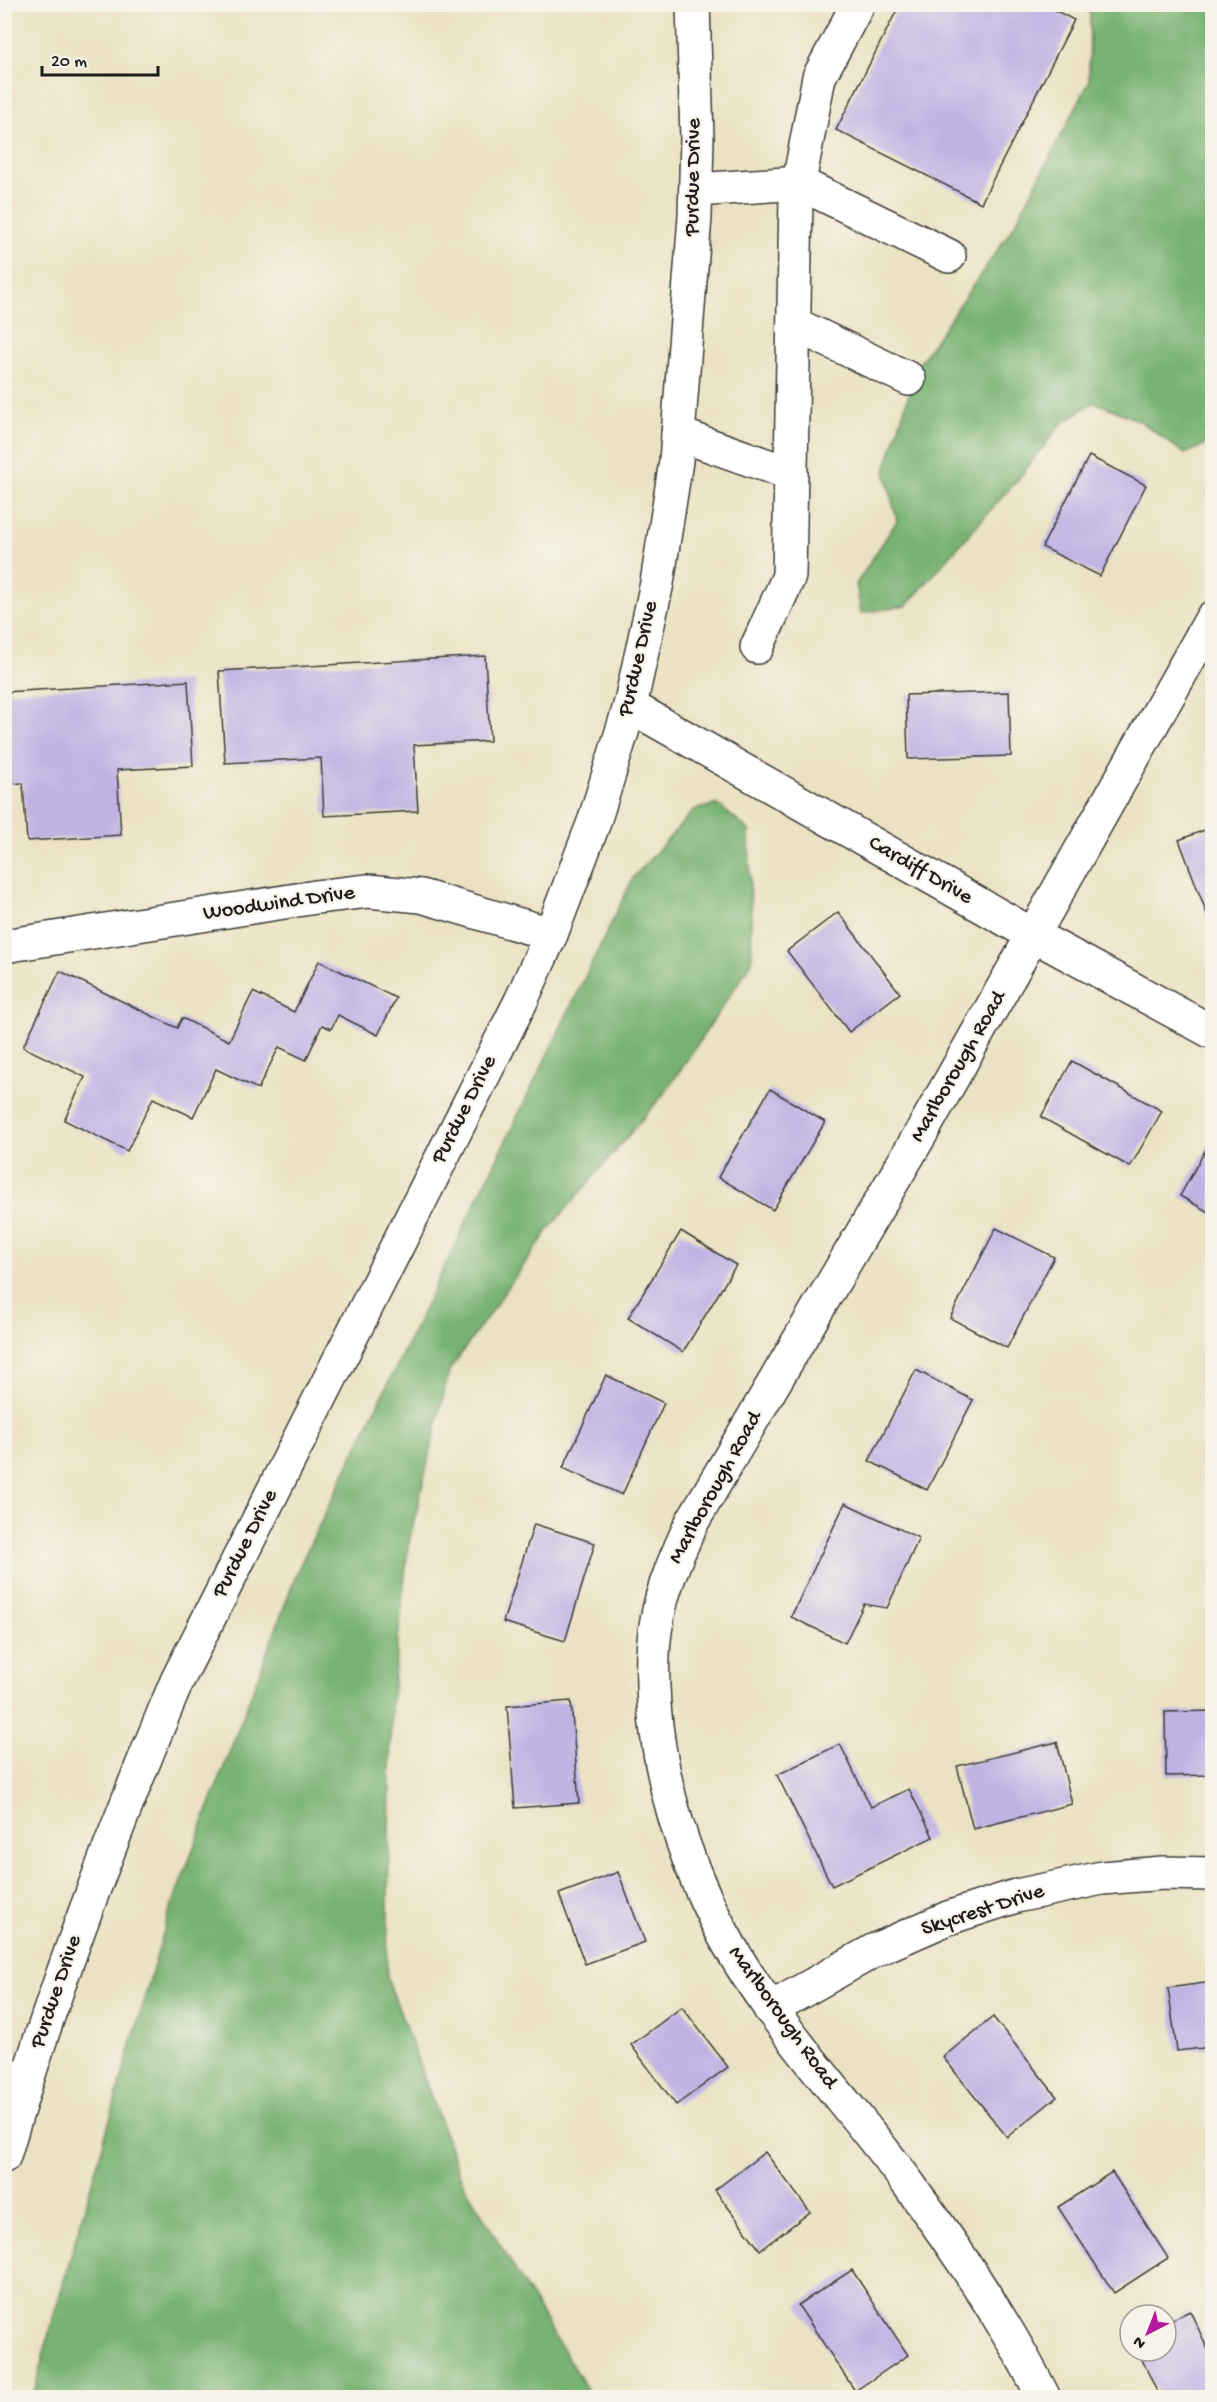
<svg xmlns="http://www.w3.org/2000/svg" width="1217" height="2402" font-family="'Gochi Hand',sans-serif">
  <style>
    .forest { fill: #78b272; stroke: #4a6747; stroke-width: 1.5 }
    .building { fill: #bfb3e4 }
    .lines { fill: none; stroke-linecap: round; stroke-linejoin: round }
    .minor-casing { stroke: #3b3a35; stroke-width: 36 }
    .minor { stroke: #fff; stroke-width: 33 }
    .labels { text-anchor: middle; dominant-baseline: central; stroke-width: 4.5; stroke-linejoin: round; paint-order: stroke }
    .street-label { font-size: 22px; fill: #1c1c1c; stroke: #f7f3e8 }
  </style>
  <rect width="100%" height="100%" fill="#f7f3e8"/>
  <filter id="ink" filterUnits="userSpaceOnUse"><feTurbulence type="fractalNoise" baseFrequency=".0167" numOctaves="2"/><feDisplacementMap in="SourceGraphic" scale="12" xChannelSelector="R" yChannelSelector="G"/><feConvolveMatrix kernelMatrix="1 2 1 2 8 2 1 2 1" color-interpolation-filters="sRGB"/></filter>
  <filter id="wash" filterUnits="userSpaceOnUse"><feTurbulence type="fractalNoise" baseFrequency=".008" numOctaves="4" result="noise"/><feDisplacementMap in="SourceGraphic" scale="24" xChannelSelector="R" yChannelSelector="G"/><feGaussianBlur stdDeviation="1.35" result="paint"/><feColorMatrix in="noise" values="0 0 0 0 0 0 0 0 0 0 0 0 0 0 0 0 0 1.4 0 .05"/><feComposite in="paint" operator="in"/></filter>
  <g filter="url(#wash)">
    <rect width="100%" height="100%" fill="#ebe2c3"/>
    <!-- forest -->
    <g class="forest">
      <path d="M1079,5H1212V442L1185,454L1138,420L1094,402L1061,424L1019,478L906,606L861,613L856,584L897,521L885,471L918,365L1014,226L1089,82L1090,13Z"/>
      <path d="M717,804L749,830L752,962L667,1090L550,1228L449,1371L408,1547L391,1706L387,1977L462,2181L591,2397H33L50,2329L168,1916L299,1567L633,878L694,810Z"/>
    </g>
    <g id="blocks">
      <!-- building -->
      <g class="building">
        <path d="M900,4H1043L1074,20L981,203L836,130Z"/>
        <path d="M1089,456L1146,485L1100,576L1042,547Z"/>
        <path d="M485,656L490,741L414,745L418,811L324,816L321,758L225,763L219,671Z"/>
        <path d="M188,681L193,766L117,770L121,835L27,841L23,783L4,784V692Z"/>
        <path d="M1009,692L1011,756L908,759L906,695Z"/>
        <path d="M1212,827V927L1179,840Z"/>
        <path d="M838,912L900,993L849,1032L787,951Z"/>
        <path d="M319,961L396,998L378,1035L338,1015L331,1029L322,1025L306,1060L279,1047L258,1089L216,1069L193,1117L153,1098L127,1151L64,1120L85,1077L23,1047L60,971L177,1028L182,1018L229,1041L253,992L294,1012Z"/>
        <path d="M1072,1061L1162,1111L1130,1167L1041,1117Z"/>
        <path d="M770,1089L825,1122L773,1210L718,1177Z"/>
        <path d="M1211,1140L1212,1141V1214L1180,1196Z"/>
        <path d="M996,1228L1054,1257L1007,1348L950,1318Z"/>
        <path d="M681,1231L736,1265L683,1352L628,1318Z"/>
        <path d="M916,1370L973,1400L927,1490L869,1461Z"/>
        <path d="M606,1375L664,1403L622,1495L563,1468Z"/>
        <path d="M845,1503L919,1538L887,1608L864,1604L845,1643L791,1617Z"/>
        <path d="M534,1524L595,1543L565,1641L503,1622Z"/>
        <path d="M571,1701L579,1803L515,1808L507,1706Z"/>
        <path d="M1212,1711V1775L1166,1776L1165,1712Z"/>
        <path d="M1057,1742L1072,1804L973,1829L957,1766Z"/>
        <path d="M840,1744L871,1807L909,1789L933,1837L832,1886L777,1775Z"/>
        <path d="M618,1872L645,1942L585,1964L559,1894Z"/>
        <path d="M1212,1982V2047L1177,2051L1168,1988Z"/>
        <path d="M682,2007L728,2067L676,2105L631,2045Z"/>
        <path d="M993,2017L1057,2097L1007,2137L943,2057Z"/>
        <path d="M765,2152L810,2212L760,2250L715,2190Z"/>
        <path d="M1112,2172L1168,2258L1114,2293L1058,2207Z"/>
        <path d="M852,2270L908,2355L855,2391L798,2305Z"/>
        <path d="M1190,2311L1212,2358V2398H1160L1138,2351H1166V2322Z"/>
      </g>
    </g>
  </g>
  <g filter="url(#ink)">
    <use href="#blocks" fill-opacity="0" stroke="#3b3a35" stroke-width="1.5"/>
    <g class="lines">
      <defs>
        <g id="minor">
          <path d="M696,190L799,183L949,256"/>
          <path d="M794,324L909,379"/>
          <path d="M678,434L791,474"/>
          <path d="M757,647L789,576L796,198L819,77L858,4"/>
          <path d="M630,706L1033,935L1212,1032"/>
          <path d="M4,946L316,897L368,891L421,896L551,934"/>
          <path d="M770,2009L875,1950L948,1918L1016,1896L1102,1878L1163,1873L1212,1874"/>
          <path d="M4,2156C51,1994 112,1836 177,1681L521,1001L551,934L594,822L630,706L657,583L676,461L695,217L697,138L693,4"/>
          <path d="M1044,2398C1007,2324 959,2253 910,2186C866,2126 815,2070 771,2009C705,1920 663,1815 654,1705C652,1677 651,1648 657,1620C663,1585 678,1553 692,1522L920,1135L1212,618"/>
        </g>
      </defs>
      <!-- minor casing -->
      <use href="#minor" class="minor-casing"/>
      <!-- minor -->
      <use href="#minor" class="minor"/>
    </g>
  </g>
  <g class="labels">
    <!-- street labels -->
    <g class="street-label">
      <text transform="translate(694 177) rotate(-89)">Purdue Drive</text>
      <text transform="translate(639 659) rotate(-77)">Purdue Drive</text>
      <text transform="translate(920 871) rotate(30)">Cardiff Drive</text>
      <text transform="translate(279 904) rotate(-8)">Woodwind Drive</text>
      <text transform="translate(959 1067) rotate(-60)">Marlborough Road</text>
      <text transform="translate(465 1110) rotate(-63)">Purdue Drive</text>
      <text transform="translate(716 1488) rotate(-61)">Marlborough Road</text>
      <text transform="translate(246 1544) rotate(-63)">Purdue Drive</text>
      <text transform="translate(983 1911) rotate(-18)">Skycrest Drive</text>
      <text transform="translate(57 1992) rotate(-71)">Purdue Drive</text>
      <text transform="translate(782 2018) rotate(54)">Marlborough Road</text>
    </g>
  </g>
  <!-- margin -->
  <rect width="1217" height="2402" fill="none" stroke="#f7f3e8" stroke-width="24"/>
  <!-- north arrow -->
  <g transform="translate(1148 2333) rotate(222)"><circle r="28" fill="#f7f3e8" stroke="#9f9d96" stroke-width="1.5"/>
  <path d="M0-4.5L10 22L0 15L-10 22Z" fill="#b5179e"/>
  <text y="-9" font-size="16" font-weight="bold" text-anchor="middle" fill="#1c1c1c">N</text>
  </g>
  <!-- scale -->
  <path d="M42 66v9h116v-9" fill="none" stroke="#1c1c1c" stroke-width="3"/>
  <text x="51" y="66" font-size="18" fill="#1c1c1c" stroke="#f7f3e8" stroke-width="4.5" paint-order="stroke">20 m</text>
</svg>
